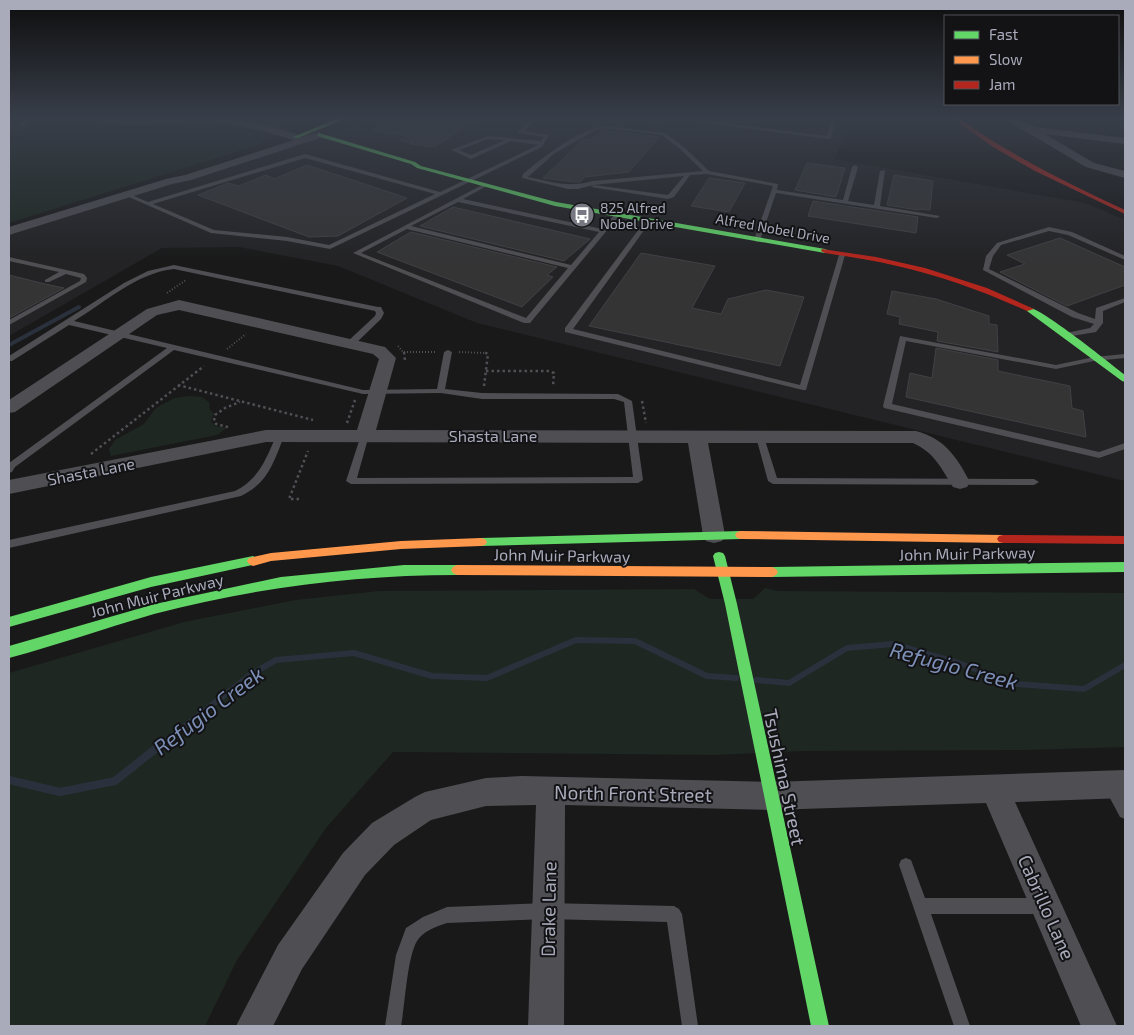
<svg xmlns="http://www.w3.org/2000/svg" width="1134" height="1035" font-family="'Exo 2',sans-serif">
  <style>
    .built { fill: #232325 }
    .green { fill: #1e2721 }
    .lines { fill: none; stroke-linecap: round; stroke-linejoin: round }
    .stream-far2 { stroke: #2a313c; stroke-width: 4 }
    .stream-far1 { stroke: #2a313c; stroke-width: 6 }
    .stream { stroke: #2a313c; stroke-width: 8 }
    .building { fill: #343435; stroke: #414145 }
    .path-far1 { stroke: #4f4f55; stroke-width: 2; stroke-dasharray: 1 2; stroke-linecap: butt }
    .path { stroke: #4f4f55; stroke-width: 2.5; stroke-dasharray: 2.5 3; stroke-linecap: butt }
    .lane { fill: #4f4e53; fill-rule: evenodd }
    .street { fill: #4f4e53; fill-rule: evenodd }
    .fast { fill: #63d668; fill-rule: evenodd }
    .slow { fill: #ff974d; fill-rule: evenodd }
    .jam { fill: #b3261e; fill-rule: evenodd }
    .labels { text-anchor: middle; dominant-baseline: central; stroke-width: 4; stroke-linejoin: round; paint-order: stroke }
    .far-poi-label { font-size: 14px; fill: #a9abbb; stroke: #131315; text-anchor: start }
    .far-street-label { font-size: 14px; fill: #a9abbb; stroke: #131315 }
    .street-label { font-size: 16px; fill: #a9abbb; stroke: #131315 }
    .near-street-label { font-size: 19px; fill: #a9abbb; stroke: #131315 }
    .near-water-label { font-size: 21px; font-style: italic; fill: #7d90b8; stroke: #131315 }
  </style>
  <rect width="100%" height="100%" fill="#191919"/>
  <!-- built -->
  <g class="built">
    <path d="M9,118H333L267,138L247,129L212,125L136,127L77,125L9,139Z"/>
    <path d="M365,118H854L834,159L1085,203L1125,220V481L477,323L338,266L239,247L162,248L9,336V234L343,130Z"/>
  </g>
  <!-- green -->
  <g class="green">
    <path d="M82,125L136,127L209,125L247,128L269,138L252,147L9,223V140Z"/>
    <path d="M189,396L202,397L209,402L210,410L214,413L211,421L215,426L227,428L217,435L111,456L109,449L115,440L144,424L155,409L161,405L175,398Z"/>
    <path d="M765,588L777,591L1125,593V747L1029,750L804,751L715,755L393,752L326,828L237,960L205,1026H9V673L184,622L295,600L379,591L694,589L710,599H753Z"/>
  </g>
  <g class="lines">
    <!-- stream-far2 -->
    <path class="stream-far2" d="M9,345L79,307"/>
    <!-- stream-far1 -->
    <g class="stream-far1">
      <path d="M756,680L789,683L847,648L893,644L958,663L1017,684L1084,689L1125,665"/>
      <path d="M158,747L250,675L276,660L354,653L432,676L487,678L576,640L635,641L707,676L736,678"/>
    </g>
    <!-- stream -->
    <path class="stream" d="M9,780L60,792L115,781L159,746"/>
  </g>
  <!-- building -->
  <g class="building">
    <path d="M393,118H477L435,147L410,144L412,143L400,140L406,136L371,131Z"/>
    <path d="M603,130L659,137L629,172L585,177L580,182H575L543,178L584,139L592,140Z"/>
    <path d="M807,163L845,168L836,197L795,190Z"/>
    <path d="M307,165L407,198L338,236L309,237L198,195L228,183L239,186L266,175L274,179Z"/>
    <path d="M894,175L933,181L930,210L919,209L918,210L887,205Z"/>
    <path d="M709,178L745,183L729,212L691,206Z"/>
    <path d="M813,201L918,217L916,233L808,216Z"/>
    <path d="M453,207L590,239L564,261L420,226Z"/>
    <path d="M411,232L557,267L547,275L553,277L522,307L377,252Z"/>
    <path d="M1060,238L1125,267V285L1067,306L1000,272L1025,264L1007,255Z"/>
    <path d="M641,253L715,266L692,308L721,314L728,299L766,290L804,297L780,366L589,326Z"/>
    <path d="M9,275L45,284L64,288L9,318Z"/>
    <path d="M892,291L936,299L989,316V324L997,325L998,352L937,341L938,332L899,324L900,317L887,314Z"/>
    <path d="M936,348L998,360V371L1070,386L1072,408L1083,411L1086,437L906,397L910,373L932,378Z"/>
  </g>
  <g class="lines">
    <!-- path-far1 -->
    <g class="path-far1">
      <path d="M167,293L186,280"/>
      <path d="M398,346L404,353"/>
      <path d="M227,349L246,334"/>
      <path d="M404,352H435"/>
      <path d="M459,352L487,353"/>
    </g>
    <!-- path -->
    <g class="path">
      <path d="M404,352L405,361"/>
      <path d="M486,371H549L554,373L553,386"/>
      <path d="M178,385L313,420"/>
      <path d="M484,386L488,354L484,352"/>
      <path d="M642,401L646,423"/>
      <path d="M347,423L355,400"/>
      <path d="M228,427L216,424L214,421L215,415L225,408L240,402"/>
      <path d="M91,454L204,366"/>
      <path d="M299,499H289L308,451"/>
    </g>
    <!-- lane -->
    <g class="lane">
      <path d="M28,118H33L24,126H20V124Z"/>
      <path d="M514,118L535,119V121L524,131L549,135L542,147L330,249L287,241L211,233L122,194L127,193L148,202L305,154L440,192L538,145L511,141L471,159L451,150L488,136L541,141L544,137L518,133V131L529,121ZM488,139L505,140L471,155L459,150ZM305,158L435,194L329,245L287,237L214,230L153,204Z"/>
      <path d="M639,118H662L658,121Z"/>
      <path d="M696,118L728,123L731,118H735L732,124L827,136L832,118H836L831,138L829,139L704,123Z"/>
      <path d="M605,126L665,133L684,147L709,171L778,184L777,190L843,200L852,167L855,165L858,167L848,201L874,205L880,171L885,170L880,206L940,216L937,218L776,193L760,240L757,242L754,240L773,186L707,174L690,175L674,197L668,199L591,187L594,185L668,195L684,176L593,185L578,189H568L522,178L523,174C543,157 579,129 605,126ZM605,128L662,135L680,149L703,171L593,181C567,188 553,182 528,177L555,153L598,129Z"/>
      <path d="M482,185L487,186L463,199L602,229L614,215L619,216L530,323H524L353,253ZM458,202L599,232L571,265L411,226ZM407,229L568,268L526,318L361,253Z"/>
      <path d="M647,220L650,222L573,329L800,385L839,255L844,254L845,255L806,390H803L565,332V328L645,221Z"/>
      <path d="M1049,227L1072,232L1125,256V260L1068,235L1049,231L1001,245L993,256L989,269L1078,313L1095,319L1096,308L1125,298V302L1103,311V323L1096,332L1066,337V333L1090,328L1094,324L1072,317L983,270L986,256L997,243Z"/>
      <path d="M9,257L84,274L87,278L86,282L9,325V320L80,281L81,278L66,274L49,282H45V280L59,272L9,261Z"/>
      <path d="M174,265L378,307H381L384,313L381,319L353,346H350L346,344L347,342L375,316L376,313L375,311L174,269C136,273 106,302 74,321L363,390L437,389L444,352L448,350L452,352L445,389L482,393L618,394L632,401L643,480L638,483L351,484L346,481L361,435L365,432L369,435L357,478L633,477L624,402L614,399H482L441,393L363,394L174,350L15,467L12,472L9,473V463L167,348L69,325L12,361H9V356L124,283L148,271Z"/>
      <path d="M900,336L1056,365L1094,357L1125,354V358L1094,361L1056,369L906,341L892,404L1099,452L1125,443V449L1099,458L884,408L883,406Z"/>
      <path d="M280,433L284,436C274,462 268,483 241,496L9,548V540L235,491C259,479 266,459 276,436Z"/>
      <path d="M760,434L764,437L777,478L1034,479L1039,482L1034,485L773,484L768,481L756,437Z"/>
      <path d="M1111,780C1126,786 1126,806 1125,819L1120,817L1104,787L1106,782Z"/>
      <path d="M906,858L911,860L925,898H1043L1048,901L1051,906L1048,911L1043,914H931L970,1026H954L899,865L901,860Z"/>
      <path d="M547,903L674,906L679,909L682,914L698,1026H682L667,922L547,919L447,923C437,926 423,931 417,941C407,958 405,1005 401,1026H385L396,955L406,928L423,917L447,907Z"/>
    </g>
    <!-- street -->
    <g class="street">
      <path d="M88,118L133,120L227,118L261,124L300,135L301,137L319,132L324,135L323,137L191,180L172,184L9,235V227L166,179L185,175L294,140C263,131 233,122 200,122C162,122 127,129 90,120Z"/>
      <path d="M1003,118H1016L1035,127L1125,138V144L1045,134L1094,163L1125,171V178L1086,167Z"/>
      <path d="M179,300L385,347L396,358L376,430L916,431C944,438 957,457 970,482L967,487L960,489L953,487C941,468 935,453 913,443H708L725,535L722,541L714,543L706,541L703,535L688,443L266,442L9,494V480L266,430H357L379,359L373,354L179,310L157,315L15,412L9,413V400L147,309Z"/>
      <path d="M1125,770V798L1015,802L1117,1026H1081L986,803L771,810L565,805L564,1026H528L536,805L486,806L431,820L394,845L365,875L302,969L273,1026H236L278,945L343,853L372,823L415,797L425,792L486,778L522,776L771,782Z"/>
    </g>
    <!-- fast -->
    <g class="fast">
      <path d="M339,118H347L298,138L293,137Z"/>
      <path d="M319,133L415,162L421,166L556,202L825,249L829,251L825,253L555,206L417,168L411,164L317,136Z"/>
      <path d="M1027,307C1039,306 1111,364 1125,375V382L1122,381L1027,311Z"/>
      <path d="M741,531L745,532L747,535L745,538L741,539L481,546L477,545L475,542L477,539L481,538Z"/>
      <path d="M719,552L723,553L725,556L737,604L829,1026H811L725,604L713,556L715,553Z"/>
      <path d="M253,556L257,558L259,561L257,564L151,587L9,627V617L151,577Z"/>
      <path d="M1125,562V572L772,577L768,575L766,572L768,569L772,567Z"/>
      <path d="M404,565H457L461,567L463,570L461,573L457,575C355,575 252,588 154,614C105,628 58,645 9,658V646L155,604L281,577Z"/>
    </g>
    <!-- slow -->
    <g class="slow">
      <path d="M741,531L1003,535L1007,536L1009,539L1007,542L1003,543L741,539L737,538L735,535L737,532Z"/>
      <path d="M481,538L485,539L487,542L485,545L481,546L401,549L271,561L253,566L249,564L247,561L249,558L271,553L401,541Z"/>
      <path d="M457,565L772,567L776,569L778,572L776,575L772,577L457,575L453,573L451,570L453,567Z"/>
    </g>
    <!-- jam -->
    <g class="jam">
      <path d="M952,118H958C1011,155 1067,183 1125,210V214L1035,171L993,147Z"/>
      <path d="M822,249L876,257L925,268L987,288L1034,309L1027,311C985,292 942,276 897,266C873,260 849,257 825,253L821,251Z"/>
      <path d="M1003,535L1125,536V544L1003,543L999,542L997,539L999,536Z"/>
    </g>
  </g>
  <!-- sky -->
  <linearGradient id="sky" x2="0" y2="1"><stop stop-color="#0e0e0e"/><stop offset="0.45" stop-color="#383e49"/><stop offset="1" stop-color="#383e49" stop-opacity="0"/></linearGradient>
  <rect width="1134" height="263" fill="url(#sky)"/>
  <!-- icons -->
  <defs>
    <symbol id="bus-disc" viewBox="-11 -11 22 22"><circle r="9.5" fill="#777882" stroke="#131315"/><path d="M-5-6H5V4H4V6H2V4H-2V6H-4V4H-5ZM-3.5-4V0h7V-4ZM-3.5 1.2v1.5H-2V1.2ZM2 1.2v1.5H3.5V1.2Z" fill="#fff"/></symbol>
  </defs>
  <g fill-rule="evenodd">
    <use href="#bus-disc" x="568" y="201" width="28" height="28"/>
  </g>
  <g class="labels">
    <!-- far-poi labels -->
    <g class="far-poi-label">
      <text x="600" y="207">825 Alfred<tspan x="600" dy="16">Nobel Drive</tspan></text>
    </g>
    <!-- far-street labels -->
    <g class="far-street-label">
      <text transform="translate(773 228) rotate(10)">Alfred Nobel Drive</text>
    </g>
    <!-- street labels -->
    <g class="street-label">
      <text x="493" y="435">Shasta Lane</text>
      <text transform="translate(91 471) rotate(-11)">Shasta Lane</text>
      <text transform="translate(967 553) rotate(-1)">John Muir Parkway</text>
      <text transform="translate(562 555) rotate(1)">John Muir Parkway</text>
      <text transform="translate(157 595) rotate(-14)">John Muir Parkway</text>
    </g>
    <!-- near-street labels -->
    <g class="near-street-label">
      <text transform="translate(785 777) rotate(78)">Tsushima Street</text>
      <text transform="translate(633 793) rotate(1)">North Front Street</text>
      <text transform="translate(1047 907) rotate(66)">Cabrillo Lane</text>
      <text transform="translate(548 909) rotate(-89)">Drake Lane</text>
    </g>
    <!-- near-water labels -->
    <g class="near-water-label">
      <text transform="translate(954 665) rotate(15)">Refugio Creek</text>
      <text transform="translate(208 710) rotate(-37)">Refugio Creek</text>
    </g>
  </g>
  <!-- border -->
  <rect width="1134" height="1035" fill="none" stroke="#a9abbb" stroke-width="20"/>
  <!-- legend -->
  <rect x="944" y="15" width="175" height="90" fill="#131315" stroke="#4f5057"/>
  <rect x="954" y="31" width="25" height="8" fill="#63d668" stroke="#4f5057"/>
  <text x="989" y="40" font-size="15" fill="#a9abbb">Fast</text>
  <rect x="954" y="56" width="25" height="8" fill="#ff974d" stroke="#4f5057"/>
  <text x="989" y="65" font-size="15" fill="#a9abbb">Slow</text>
  <rect x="954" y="81" width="25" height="8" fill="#b3261e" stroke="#4f5057"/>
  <text x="989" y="90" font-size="15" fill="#a9abbb">Jam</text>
</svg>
